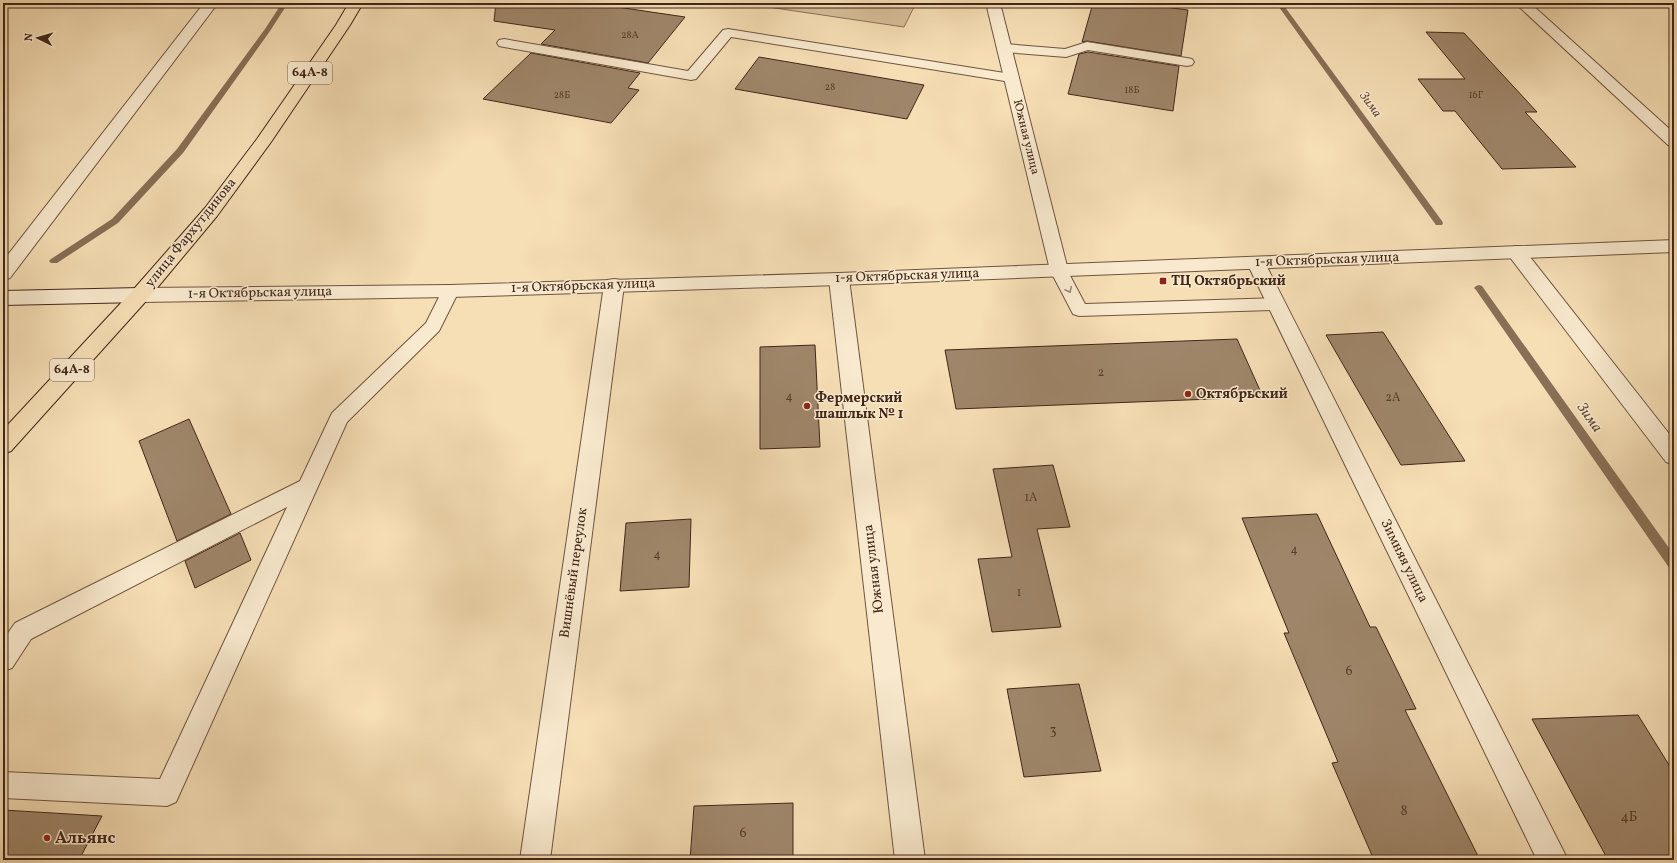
<svg xmlns="http://www.w3.org/2000/svg" width="1677" height="863" font-family="Vollkorn,serif">
  <style>
    .green { fill: #d7bf9a; stroke: #8c7259 }
    .lines { fill: none; stroke-linecap: round; stroke-linejoin: round }
    .stream { fill: #886f56; fill-rule: evenodd }
    .building { fill: #9f866a; stroke: #412618 }
    .service-casing { stroke: #6e543f; stroke-width: 2 }
    .minor-casing { stroke: #6e543f; stroke-width: 2 }
    .tertiary-casing { stroke: #6e543f; stroke-width: 2 }
    .secondary-casing { stroke: #412618; stroke-width: 2 }
    .primary-casing { stroke: #412618; stroke-width: 2 }
    .service { fill: #f9eacf; fill-rule: evenodd }
    .minor { fill: #f9eacf; fill-rule: evenodd }
    .tertiary { fill: #f9eacf; fill-rule: evenodd }
    .secondary { fill: #f9eacf; fill-rule: evenodd }
    .primary { fill: #f6deb5; fill-rule: evenodd }
    .oneway { stroke: #9d8874 }
    .poi-dot { fill: #8f2418; stroke: #f9eacf; stroke-width: 1.5 }
    .labels { text-anchor: middle; dominant-baseline: central; stroke-width: 3; stroke-linejoin: round; paint-order: stroke }
    .far-number-label { font-size: 10px; fill: #583e2c }
    .far-street-label { font-size: 12px; fill: #412618; stroke: #f9eacf }
    .number-label { font-size: 12px; fill: #583e2c }
    .shield { fill: #f9eacf; stroke: #78614f; stroke-width: 1 }
    .shield-label { font-size: 13px; font-weight: bold; fill: #412618 }
    .far-water-label { font-size: 13px; font-style: italic; fill: #654a37; stroke: #f9eacf }
    .street-label { font-size: 14px; fill: #412618; stroke: #f9eacf }
    .poi-label { font-size: 14px; font-weight: bold; fill: #412618; stroke: #f9eacf; text-anchor: start }
    .near-number-label { font-size: 14px; fill: #583e2c }
    .water-label { font-size: 15px; font-style: italic; fill: #654a37; stroke: #f9eacf }
    .near-poi-label { font-size: 17px; font-weight: bold; fill: #412618; stroke: #f9eacf; text-anchor: start }
  </style>
  <rect width="100%" height="100%" fill="#f6deb5"/>
  <filter id="stains"><feTurbulence type="fractalNoise" baseFrequency=".005" numOctaves="4"/><feColorMatrix values="0 0 0 0 .2 0 0 0 0 .09 0 0 0 0 .02 0 0 0 .5 -.17"/></filter>
  <radialGradient id="worn" r=".72"><stop offset=".6" stop-color="#630" stop-opacity="0"/><stop offset="1" stop-color="#630" stop-opacity=".3"/></radialGradient>
  <!-- green -->
  <path class="green" d="M764,3H916L904,27L761,6Z"/>
  <g class="lines">
    <!-- stream -->
    <g class="stream">
      <path d="M282,3H288L270,31L183,153L118,223L57,263H51L49,261L51,259L112,219L177,149L265,29Z"/>
      <path d="M1276,3H1282L1442,221L1443,223L1442,225H1436Z"/>
      <path d="M1479,285L1482,286L1674,555V570L1670,569L1476,290L1474,288L1476,286Z"/>
    </g>
  </g>
  <!-- building -->
  <g class="building">
    <path d="M496,3H590L685,17L648,63L541,44L555,30L494,21Z"/>
    <path d="M1093,3H1134L1188,10L1181,56L1087,41L1082,42Z"/>
    <path d="M1426,32L1464,33L1537,112H1525L1576,167L1502,169L1455,111H1443L1418,79H1465Z"/>
    <path d="M1088,52L1179,66L1173,111L1068,94L1079,54Z"/>
    <path d="M531,53L640,73L628,88L639,90L611,123L483,99Z"/>
    <path d="M759,57L924,85L907,119L735,89Z"/>
    <path d="M1383,332L1465,461L1401,465L1326,335Z"/>
    <path d="M1237,339L1263,397L956,409L945,350Z"/>
    <path d="M815,345L820,447L760,449V347Z"/>
    <path d="M189,419L231,514L177,541L139,441Z"/>
    <path d="M1053,465L1070,527L1037,529L1061,627L992,632L978,559L1012,557L993,469Z"/>
    <path d="M1317,514L1370,627H1376L1416,709L1405,710L1480,860H1374L1332,763L1338,762L1284,633H1289L1242,518Z"/>
    <path d="M691,519L689,587L620,591L626,523Z"/>
    <path d="M240,533L251,560L195,588L185,561Z"/>
    <path d="M1079,684L1101,771L1024,777L1007,689Z"/>
    <path d="M1638,715L1674,773V860H1608L1532,719Z"/>
    <path d="M793,803V860H690L694,806Z"/>
    <path d="M3,810L102,816L79,860H3Z"/>
  </g>
  <g class="lines">
    <defs>
      <g id="service">
        <path d="M728,29L1011,74L1016,75L1018,78L1016,81L1011,82L731,37L696,79L691,80L504,47L499,46L497,43L499,40L504,39L688,71L723,30Z"/>
        <path d="M1087,42L1187,58L1192,59L1194,62L1192,65L1187,66L1088,50L1066,57L1005,52L1000,51L998,48L1000,45L1005,44L1065,49Z"/>
        <path d="M1059,264L1065,266L1085,304L1276,298L1282,300L1285,304L1282,308L1276,310L1079,316L1073,314L1050,270L1053,266Z"/>
        <path d="M450,285L456,287L459,291L439,331L347,422L176,802L167,806L3,798V772L160,779L287,507L31,639L12,668L3,671V640L15,623L300,481L332,413L426,323L444,287Z"/>
      </g>
      <g id="minor">
        <path d="M204,3H218L10,278L3,280V261Z"/>
        <path d="M986,3H1000L1068,270L1066,274L1059,276L1052,274L1050,270Z"/>
        <path d="M1515,3H1530L1674,133V147L1668,145Z"/>
        <path d="M1516,246L1523,248L1674,440V465L1666,462L1509,256L1507,252L1509,248Z"/>
        <path d="M1256,257L1263,259L1265,263L1568,860H1537L1247,263L1249,259Z"/>
        <path d="M839,273L846,275L849,279L925,860H895L829,279L832,275Z"/>
        <path d="M614,279L621,280L624,285L550,860H520L604,285L607,280Z"/>
      </g>
      <path id="tertiary" d="M1674,240V252L839,285L450,297L140,302L133,300L130,295L133,290L140,288L450,285L839,273Z"/>
      <path id="secondary" d="M140,288L147,290L150,295L147,300L140,302L3,305V291Z"/>
      <path id="primary" d="M349,3H363L350,25L271,142L217,216L147,300L11,451L3,454V430L133,290L205,208L257,139L336,25Z"/>
    </defs>
    <!-- service casing -->
    <use href="#service" class="service-casing"/>
    <!-- minor casing -->
    <use href="#minor" class="minor-casing"/>
    <!-- tertiary casing -->
    <use href="#tertiary" class="tertiary-casing"/>
    <!-- secondary casing -->
    <use href="#secondary" class="secondary-casing"/>
    <!-- primary casing -->
    <use href="#primary" class="primary-casing"/>
    <!-- service -->
    <use href="#service" class="service"/>
    <!-- minor -->
    <use href="#minor" class="minor"/>
    <!-- tertiary -->
    <use href="#tertiary" class="tertiary"/>
    <!-- secondary -->
    <use href="#secondary" class="secondary"/>
    <!-- primary -->
    <use href="#primary" class="primary"/>
  </g>
  <!-- one-way arrows -->
  <defs><path id="oneway-chevron" d="M-2-3.5L2.5 0L-2 3.5" fill="none" stroke-width="1.6" stroke-linecap="round" stroke-linejoin="round"/></defs>
  <use class="oneway" href="#oneway-chevron" transform="translate(1069 290) rotate(64)"/>
  <!-- markers -->
  <g class="poi-dot">
    <rect x="1159" y="277" width="8" height="8" rx="2"/>
    <circle cx="1188" cy="394" r="4"/>
    <circle cx="807" cy="406" r="4"/>
    <circle cx="47" cy="838" r="4"/>
  </g>
  <g class="labels">
    <!-- far-number labels -->
    <g class="far-number-label">
      <text x="630" y="35">28А</text>
      <text x="830" y="87">28</text>
      <text x="1132" y="90">18Б</text>
      <text x="562" y="95">28Б</text>
      <text x="1476" y="95">16Г</text>
    </g>
    <!-- far-street labels -->
    <g class="far-street-label">
      <text transform="translate(1026 137) rotate(76)">Южная улица</text>
    </g>
    <!-- number labels -->
    <g class="number-label">
      <text x="1101" y="373">2</text>
      <text x="789" y="397">4</text>
      <text x="1393" y="398">2А</text>
      <text x="1031" y="498">1А</text>
      <text x="1294" y="550">4</text>
      <text x="657" y="555">4</text>
      <text x="1019" y="593">1</text>
    </g>
    <!-- shield labels -->
    <g class="shield">
      <rect x="288" y="62" width="44" height="22" rx="3"/>
      <rect x="50" y="359" width="44" height="22" rx="3"/>
    </g>
    <g class="shield-label">
      <text x="310" y="73">64А-8</text>
      <text x="72" y="370">64А-8</text>
    </g>
    <!-- far-water labels -->
    <g class="far-water-label">
      <text transform="translate(1370 105) rotate(54)">Зима</text>
    </g>
    <!-- street labels -->
    <g class="street-label">
      <text transform="translate(191 233) rotate(-51)">улица Фархутдинова</text>
      <text transform="translate(1327 260) rotate(-2)">1-я Октябрьская улица</text>
      <text transform="translate(907 276) rotate(-2)">1-я Октябрьская улица</text>
      <text transform="translate(583 286) rotate(-2)">1-я Октябрьская улица</text>
      <text transform="translate(260 293) rotate(-1)">1-я Октябрьская улица</text>
      <text transform="translate(1404 561) rotate(64)">Зимняя улица</text>
      <text transform="translate(874 569) rotate(-97)">Южная улица</text>
      <text transform="translate(574 573) rotate(-82)">Вишнёвый переулок</text>
    </g>
    <!-- poi labels -->
    <g class="poi-label">
      <text x="1171" y="281">ТЦ Октябрьский</text>
      <text x="1196" y="394">Октябрьский</text>
      <text x="815" y="398">Фермерский<tspan x="815" dy="16">шашлык № 1</tspan></text>
    </g>
    <!-- near-number labels -->
    <g class="near-number-label">
      <text x="1349" y="671">6</text>
      <text x="1053" y="730">3</text>
      <text x="1404" y="811">8</text>
      <text x="1629" y="817">4Б</text>
      <text x="743" y="833">6</text>
    </g>
    <!-- water labels -->
    <g class="water-label">
      <text transform="translate(1589 418) rotate(55)">Зима</text>
    </g>
    <!-- near-poi labels -->
    <g class="near-poi-label">
      <text x="55" y="838">Альянс</text>
    </g>
  </g>
  <!-- margin -->
  <rect width="1677" height="863" fill="none" stroke="#f6deb5" stroke-width="16"/>
  <rect x="4" y="4" width="1669" height="855" fill="none" stroke="#412618" stroke-width="2"/>
  <rect x="8" y="8" width="1661" height="847" fill="none" stroke="#412618"/>
  <!-- north arrow -->
  <g transform="translate(38 38) rotate(275)" stroke="#f9eacf" stroke-width="3" paint-order="stroke">
  <path d="M0-3L7 15L0 10L-7 15Z" fill="#412618"/>
  <text y="-6" font-size="11" font-weight="bold" text-anchor="middle" fill="#412618">N</text>
  </g>
  <rect width="100%" height="100%" filter="url(#stains)"/>
  <rect width="100%" height="100%" fill="url(#worn)"/>
</svg>
